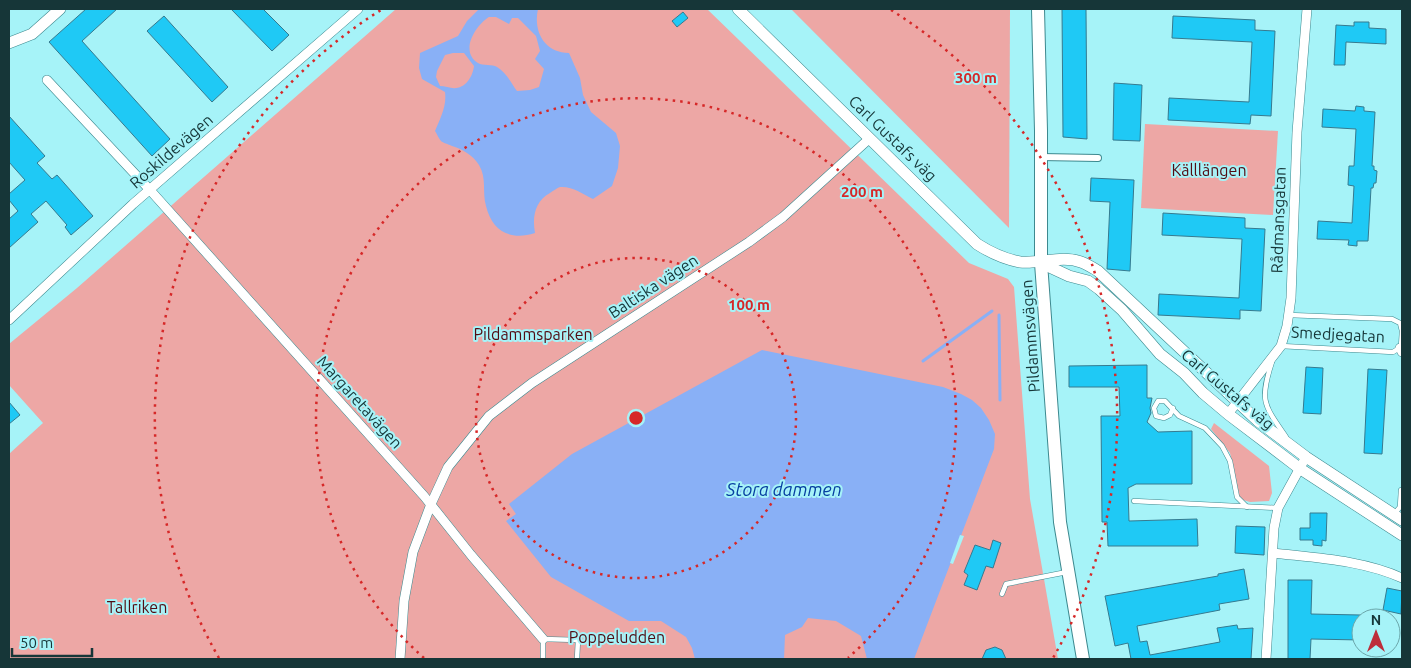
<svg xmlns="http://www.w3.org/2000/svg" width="1411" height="668" font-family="Ubuntu,sans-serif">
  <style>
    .green { fill: #eda7a5 }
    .water { fill: #89b0f6; fill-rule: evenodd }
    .pier { fill: #a6f3f8 }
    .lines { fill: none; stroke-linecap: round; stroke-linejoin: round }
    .stream { stroke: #89b0f6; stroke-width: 3 }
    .building { fill: #1fc9f5; stroke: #367a8f }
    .service-casing { stroke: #3d898f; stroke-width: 5.5 }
    .pedestrian-casing { stroke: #3d898f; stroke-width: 8 }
    .minor-casing { stroke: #3d898f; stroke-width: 10 }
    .tertiary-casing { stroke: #3d898f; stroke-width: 12 }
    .secondary-casing { stroke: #3d898f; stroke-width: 14 }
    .service { stroke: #fff; stroke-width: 4.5 }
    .pedestrian { stroke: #fff; stroke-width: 6 }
    .minor { stroke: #fff; stroke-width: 9 }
    .tertiary { stroke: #fff; stroke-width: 11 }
    .secondary { stroke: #fff; stroke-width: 12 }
    .ring { fill: none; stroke: #d62828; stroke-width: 2.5; stroke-dasharray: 2.5 5 }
    .labels { text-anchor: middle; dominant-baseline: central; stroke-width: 4; stroke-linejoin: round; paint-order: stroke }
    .street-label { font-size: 16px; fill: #163638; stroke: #a6f3f8 }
    .park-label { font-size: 16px; fill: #520c13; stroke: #a6f3f8 }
    .water-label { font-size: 18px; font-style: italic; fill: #073fa1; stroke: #a6f3f8 }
    .centre { fill: #d62828; stroke: #a6f3f8; stroke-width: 2.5 }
    .ring-label { font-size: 15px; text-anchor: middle; font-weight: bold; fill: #d62828; stroke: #a6f3f8; stroke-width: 4; stroke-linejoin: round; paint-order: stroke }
  </style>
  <rect width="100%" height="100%" fill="#a6f3f8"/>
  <!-- green -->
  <g class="green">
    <path d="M396,9H707L969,263L1008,279L1014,287L1030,499L1058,659H9V454L43,423L9,385V344L77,288Z"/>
    <path d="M791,9H1010L1009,228Z"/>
    <path d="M1145,124L1278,131L1273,215L1141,208Z"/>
    <path d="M1214,423L1269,466L1272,493L1269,501L1250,502L1240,499L1230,453L1211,429Z"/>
  </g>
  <!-- water -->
  <g class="water">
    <path d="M479,9C499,9 519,9 538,9C533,31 544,53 569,53L580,78L583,95L591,112L616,133L620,146L618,168L612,186L593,199C583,194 572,186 560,187C557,188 553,191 550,193C535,201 532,217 535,233C510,241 492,231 486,206C482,192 487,178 479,165C473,155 462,149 452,146C448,144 443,143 441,141C439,139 437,134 435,131C440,119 447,106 445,92L422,79L419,68L420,53L458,36L467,21ZM489,17H496L509,24L512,18H518L536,36L540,51L535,59L544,69L539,87L530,90L517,91C511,83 506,72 497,67C492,64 483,66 478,63C459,51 476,25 489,17ZM453,53H464L474,66C473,75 467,87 456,88C452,89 445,86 440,86L436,77L437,71L445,55Z"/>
    <path d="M762,350L943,387L961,394L972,400L981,408L989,420L995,434L994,449L914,659H867L861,636L836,621L808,618L802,627L785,635L784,659H695L692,648L686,637L661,621H629L551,577L506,521L516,514L509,504L572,454Z"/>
  </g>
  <!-- pier -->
  <path class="pier" d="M960,535L964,536L953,564L950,563Z"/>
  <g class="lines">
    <!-- stream -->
    <g class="stream">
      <path d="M999,315L1000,400"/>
      <path d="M923,361L992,311"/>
    </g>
  </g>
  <!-- building -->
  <g class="building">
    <path d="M86,9H117L82,41L170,139L152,156L49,42Z"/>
    <path d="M231,9H263L289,35L272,51Z"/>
    <path d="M1062,9H1086L1087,139L1063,137Z"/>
    <path d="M683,12L688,18L677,27L672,21Z"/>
    <path d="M164,16L228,87L212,102L147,31Z"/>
    <path d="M1173,16L1255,20V30L1275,31L1271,116L1251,115L1250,124L1168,120L1169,98L1249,102L1252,42L1172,38Z"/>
    <path d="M1354,22H1369V28L1386,29V44L1346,42L1345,65H1334L1336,25L1354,26Z"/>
    <path d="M1114,83L1142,85L1140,141L1113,140Z"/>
    <path d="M1356,106L1364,107V111L1375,112L1372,166H1374V170L1377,171L1376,183H1374L1373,188H1371L1368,241H1357V246L1348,245L1349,240L1317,239L1318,221L1352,223L1354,186L1348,185L1349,166H1354L1356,129L1322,127L1323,109L1355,111Z"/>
    <path d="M9,116L45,156L37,163L52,179L57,175L93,216L71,235L65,227L67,225L46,201L31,214L38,222L9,248V219L18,211L9,200V194L25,180L9,162Z"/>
    <path d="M1091,178L1134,180L1130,271L1107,269L1110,202L1090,201Z"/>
    <path d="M1163,213L1245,218V228L1265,229L1261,311L1240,310V319L1158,315L1159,294L1239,298L1242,239L1162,235Z"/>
    <path d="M1147,365V398H1152L1150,408L1151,413L1147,422L1158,432L1192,431V484H1136L1128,488L1129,521L1197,519L1198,546H1108L1107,522H1102L1101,416H1120L1119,387H1069V366Z"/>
    <path d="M1306,367L1323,368L1321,414L1303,413Z"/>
    <path d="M1368,369L1387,370L1382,454L1364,453Z"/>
    <path d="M9,402L20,415L9,424Z"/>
    <path d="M1310,513H1327L1326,541L1322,540V546L1313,545V540H1300V528H1310Z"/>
    <path d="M1236,526L1265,527L1264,555L1235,553Z"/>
    <path d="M993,540L1001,543L993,568L986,566L977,590L964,585L968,575L964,572L975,545L990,550Z"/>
    <path d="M1244,569L1249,599L1219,604L1220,610L1137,626L1140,642L1147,641L1150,655L1220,642L1217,628L1237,625L1238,629L1253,628L1251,659H1131L1128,643L1115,646L1105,596L1218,576V574Z"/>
    <path d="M1288,580H1312L1311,614L1361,615V640L1311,639L1310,659H1288Z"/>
    <path d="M1387,588L1402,591L1401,614L1383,610Z"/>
    <path d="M995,647L1002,650L1006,659H982L986,650Z"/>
  </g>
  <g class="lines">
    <defs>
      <g id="service">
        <path d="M1281,346L1393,352L1401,347L1402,331L1400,323L1392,319L1289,315"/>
        <path d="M1272,362C1259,401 1264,405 1286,437"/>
        <path d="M1173,408L1170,415L1164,418L1156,416L1154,408L1158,401H1165L1179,416L1205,428L1222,446L1230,461L1237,497L1247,507"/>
        <path d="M1134,501L1278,508"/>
        <path d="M1395,513L1400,507L1401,490"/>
        <path d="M1002,594L1006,584L1067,572"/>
        <path d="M543,659V639L578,640L577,659"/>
      </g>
      <path id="pedestrian" d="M1041,157L1098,158"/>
      <g id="minor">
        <path d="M47,80L150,190L424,496L471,555L543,639"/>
        <path d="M9,320L133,204L358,9"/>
        <path d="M1400,348L1402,352"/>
        <path d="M1228,414L1281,346L1287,326L1291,298L1297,132L1307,9"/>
        <path d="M1273,553C1316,558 1362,560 1402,578"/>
        <path d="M400,659L404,601L413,552L431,504L448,467L489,416L532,383L749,242L783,217L870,138"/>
        <path d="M1266,659L1274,528L1278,508L1306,457"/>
      </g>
      <g id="tertiary">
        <path d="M738,9L977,244C991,253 1004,259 1020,262C1040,264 1062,255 1081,262C1087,264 1093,268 1098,271L1258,421L1306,457L1402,520"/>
        <path d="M9,43L32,34L60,9"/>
        <path d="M1041,263L1069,276L1088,281L1099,289L1122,310L1160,354L1184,373L1203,393L1228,414L1299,468L1402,535"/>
      </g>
      <path id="secondary" d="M1038,9L1041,131V263L1060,522L1083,659"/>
    </defs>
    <!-- service casing -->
    <use href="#service" class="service-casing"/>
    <!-- pedestrian casing -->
    <use href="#pedestrian" class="pedestrian-casing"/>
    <!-- minor casing -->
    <use href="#minor" class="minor-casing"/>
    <!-- tertiary casing -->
    <use href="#tertiary" class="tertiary-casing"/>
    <!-- secondary casing -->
    <use href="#secondary" class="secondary-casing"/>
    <!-- service -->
    <use href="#service" class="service"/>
    <!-- pedestrian -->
    <use href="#pedestrian" class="pedestrian"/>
    <!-- minor -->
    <use href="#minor" class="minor"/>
    <!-- tertiary -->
    <use href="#tertiary" class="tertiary"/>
    <!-- secondary -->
    <use href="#secondary" class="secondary"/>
  </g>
  <!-- distance rings -->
  <g class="ring">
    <circle cx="636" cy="418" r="160"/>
    <path d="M424 658A320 320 0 1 1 848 658"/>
    <path d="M219 658A481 481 0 0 1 381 10M891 10A481 481 0 0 1 1053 658"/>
  </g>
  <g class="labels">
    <!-- street labels -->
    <g class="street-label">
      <text transform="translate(893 138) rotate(44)">Carl Gustafs väg</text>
      <text transform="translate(171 151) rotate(-41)">Roskildevägen</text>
      <text transform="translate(1278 220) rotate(-88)">Rådmansgatan</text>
      <text transform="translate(653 286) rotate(-33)">Baltiska vägen</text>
      <text transform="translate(1338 334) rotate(3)">Smedjegatan</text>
      <text transform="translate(1030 336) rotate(-94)">Pildammsvägen</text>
      <text transform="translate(1228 389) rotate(40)">Carl Gustafs väg</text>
      <text transform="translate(360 402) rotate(48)">Margaretavägen</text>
    </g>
    <!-- park labels -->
    <g class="park-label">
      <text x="1209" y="170">Källlängen</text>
      <text x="533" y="334">Pildammsparken</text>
      <text x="137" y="607">Tallriken</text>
      <text x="617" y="637">Poppeludden</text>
    </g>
    <!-- water labels -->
    <g class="water-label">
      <text x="784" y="489">Stora dammen</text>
    </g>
  </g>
  <circle cx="636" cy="418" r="8" class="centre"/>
  <g class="ring-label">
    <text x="976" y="83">300 m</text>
    <text x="862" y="197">200 m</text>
    <text x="749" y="310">100 m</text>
  </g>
  <!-- border -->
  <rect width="1411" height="668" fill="none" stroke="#163638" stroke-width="20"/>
  <!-- north arrow -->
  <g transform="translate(1376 633)"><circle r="24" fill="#a6f3f8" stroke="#6ca7ab"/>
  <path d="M0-4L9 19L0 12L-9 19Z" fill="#bd2d3a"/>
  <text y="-8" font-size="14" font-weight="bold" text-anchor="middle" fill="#163638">N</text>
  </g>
  <!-- scale -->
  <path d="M12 648v8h80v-8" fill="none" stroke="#163638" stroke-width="2.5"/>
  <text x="20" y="648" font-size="15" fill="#163638" stroke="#a6f3f8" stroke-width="4" paint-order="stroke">50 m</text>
</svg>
